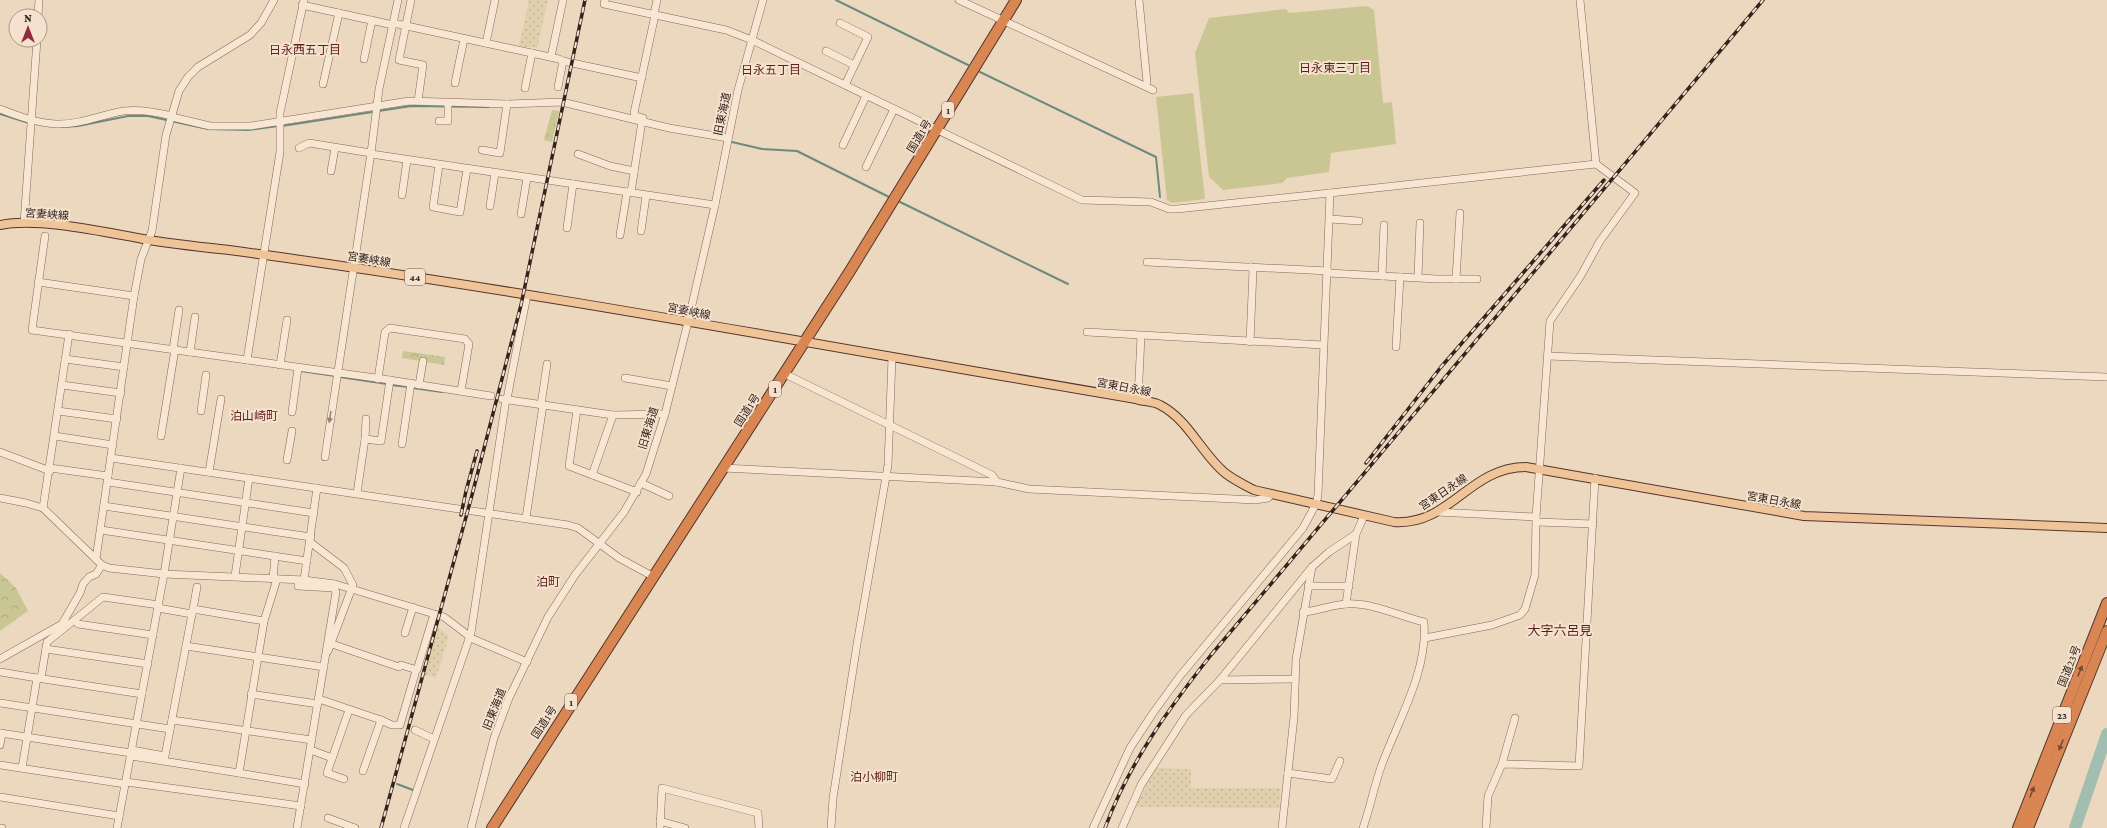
<svg xmlns="http://www.w3.org/2000/svg" width="2107" height="828" font-family="'Crimson Pro','Noto Sans JP',serif">
  <style>
    .farmland { fill: url(#farmland-dots) }
    .grass { fill: url(#grass-tufts) }
    .park { fill: url(#park-crowns) }
    .garden { fill: #c9c694 }
    .lines { fill: none; stroke-linecap: round; stroke-linejoin: round }
    .stream { stroke: #6a8b7d; stroke-width: 2 }
    .river { stroke: #a2beb1; stroke-width: 12 }
    .minor-casing { stroke: #846858; stroke-width: 8 }
    .major-casing { stroke: #52372d; stroke-width: 10 }
    .highway-casing { stroke: #52372d; stroke-width: 12 }
    .minor { stroke: #f7e6d2; stroke-width: 7 }
    .major { stroke: #efc498; stroke-width: 8 }
    .highway { stroke: #da8652; stroke-width: 10 }
    .rail-casing { stroke: #34241c; stroke-width: 3.5 }
    .rail { stroke: #f4e2cf; stroke-width: 2; stroke-dasharray: 6; stroke-linecap: butt }
    .oneway { fill: #968577 }
    .oneway2 { fill: #764b32 }
    .labels { text-anchor: middle; dominant-baseline: central; stroke-width: 4; stroke-linejoin: round; paint-order: stroke }
    .shield { fill: #f4e2cf; stroke: #6e5d52; stroke-width: 1 }
    .shield-label { font-size: 10px; font-weight: bold; fill: #34241c }
    .street-label { font-size: 11px; fill: #34241c; stroke: #f4e2cf }
    .neighbourhood-label { font-size: 12px; fill: #5f1f1d; stroke: #f4e2cf }
    .quarter-label { font-size: 13px; fill: #5f1f1d; stroke: #f4e2cf }
  </style>
  <defs>
    <pattern id="farmland-dots" width="8" height="8" patternUnits="userSpaceOnUse"><rect width="8" height="8" fill="#e1d0ad"/><path d="M2 2h.1M6 6h.1" fill="none" stroke="#c2b294" stroke-width="1.8" stroke-linecap="round"/></pattern>
    <pattern id="grass-tufts" width="24" height="20" patternUnits="userSpaceOnUse"><rect width="24" height="20" fill="#c9c694"/><path d="M3 7l-1-3M5 7V3M7 7l1-3M15 17l-1-3M17 17v-4M19 17l1-3" fill="none" stroke="#adaa7f"/></pattern>
    <pattern id="park-crowns" width="20" height="18" patternUnits="userSpaceOnUse"><rect width="20" height="18" fill="#c9c694"/><path d="M2 6a3 3 0 1 1 6 0M12 15a3 3 0 1 1 6 0" fill="none" stroke="#adaa7f"/></pattern>
  </defs>
  <rect width="100%" height="100%" fill="#ecd7bf"/>
  <!-- farmland -->
  <g class="farmland">
    <path d="M529,0H548L537,48L519,46Z"/>
    <path d="M438,627L449,636L436,678L425,675Z"/>
    <path d="M1156,768L1191,769V788H1281L1279,808L1135,807Z"/>
  </g>
  <!-- grass -->
  <path class="grass" d="M552,110L559,111L552,142L544,140Z"/>
  <!-- park -->
  <g class="park">
    <path d="M403,351L445,357L444,365L402,358Z"/>
    <path d="M0,573L16,588L28,611L0,631Z"/>
  </g>
  <!-- garden -->
  <g class="garden">
    <path d="M1367,6L1374,10L1383,103L1392,102L1396,144L1331,153L1329,172L1287,178L1282,183L1223,190L1209,177L1195,53L1209,18L1286,9L1289,13Z"/>
    <path d="M1193,93L1205,199L1172,203L1167,200L1156,97Z"/>
  </g>
  <g class="lines">
    <!-- stream -->
    <g class="stream">
      <path d="M836,0L968,65"/>
      <path d="M980,72L1156,157L1160,197"/>
      <path d="M0,114L29,123"/>
      <path d="M282,126L411,106L489,107"/>
      <path d="M61,127L78,126L128,116H148L208,129L248,130L278,126"/>
      <path d="M732,142L762,149L797,151L889,197"/>
      <path d="M900,202L1068,284"/>
      <path d="M301,371L335,376"/>
      <path d="M340,377L387,384"/>
      <path d="M391,385L409,387"/>
      <path d="M413,388L442,392"/>
      <path d="M397,784L413,790"/>
    </g>
    <!-- river -->
    <path class="river" d="M2075,828L2107,734"/>
    <defs>
      <g id="minor">
        <path d="M411,0L399,60L423,65L418,101"/>
        <path d="M605,0L604,4L726,30L752,40L1082,200L1151,202L1169,209H1177L1330,193"/>
        <path d="M959,0L1153,90"/>
        <path d="M1139,0L1147,82"/>
        <path d="M302,5L393,25"/>
        <path d="M654,14L657,0"/>
        <path d="M38,16L39,0"/>
        <path d="M393,23L559,59L563,61L558,87"/>
        <path d="M840,23L868,37L845,85"/>
        <path d="M486,43L495,0"/>
        <path d="M826,51L854,65"/>
        <path d="M551,57L563,0"/>
        <path d="M364,59L372,20"/>
        <path d="M563,61L642,78"/>
        <path d="M455,83L464,39"/>
        <path d="M323,84L339,13"/>
        <path d="M525,88L532,53"/>
        <path d="M0,109C18,116 37,123 56,124C79,125 101,115 123,111C139,109 156,112 172,116"/>
        <path d="M172,117L210,126H251L409,101L507,104L562,102L669,128L728,138"/>
        <path d="M643,118L636,116L634,113L655,15"/>
        <path d="M439,121H448V103"/>
        <path d="M843,145L866,96"/>
        <path d="M299,148L309,143L371,153"/>
        <path d="M482,150L500,153L507,104"/>
        <path d="M371,154L715,205"/>
        <path d="M578,154L610,166L634,171"/>
        <path d="M439,165L433,207L460,212L467,169"/>
        <path d="M866,167L894,109"/>
        <path d="M331,171L335,148"/>
        <path d="M631,192L642,121"/>
        <path d="M402,195L407,160"/>
        <path d="M490,206L495,173"/>
        <path d="M521,214L527,178"/>
        <path d="M1330,219L1359,221"/>
        <path d="M24,223L37,40"/>
        <path d="M567,228L573,184"/>
        <path d="M641,231L646,196"/>
        <path d="M620,235L627,192"/>
        <path d="M45,236L32,330L383,379L491,396"/>
        <path d="M1147,262L1328,271"/>
        <path d="M1328,273L1437,279H1477"/>
        <path d="M1382,276L1384,225"/>
        <path d="M1418,277L1420,223"/>
        <path d="M1456,279L1460,213"/>
        <path d="M38,282L134,296"/>
        <path d="M1087,332L1323,345"/>
        <path d="M1250,342L1253,270L1251,267"/>
        <path d="M1396,347L1400,277"/>
        <path d="M173,349L179,310"/>
        <path d="M190,352L195,317"/>
        <path d="M1548,356L2107,377"/>
        <path d="M65,359L124,367"/>
        <path d="M247,360L280,152V113L304,0"/>
        <path d="M280,365L287,320"/>
        <path d="M785,374L992,475L997,482"/>
        <path d="M625,378L672,386"/>
        <path d="M378,379L385,332L390,328L465,339L469,344L461,391"/>
        <path d="M62,385L121,393"/>
        <path d="M419,385L423,361"/>
        <path d="M502,399L613,415L665,414"/>
        <path d="M507,399L527,295"/>
        <path d="M1138,400L1141,336"/>
        <path d="M541,405L547,364"/>
        <path d="M577,410L569,466L637,492"/>
        <path d="M58,411L117,419"/>
        <path d="M201,411L206,375"/>
        <path d="M292,412L298,368"/>
        <path d="M55,436L113,445"/>
        <path d="M161,436L175,349"/>
        <path d="M365,439L381,441L390,380"/>
        <path d="M402,444L411,383"/>
        <path d="M0,452L50,471"/>
        <path d="M325,457L371,153L379,89L398,0"/>
        <path d="M111,458L568,525L578,528L619,558L654,577"/>
        <path d="M287,460L292,431"/>
        <path d="M50,468L108,476"/>
        <path d="M723,468L997,482L1029,489L1255,500L1268,498L1270,495"/>
        <path d="M209,472L221,399"/>
        <path d="M592,475L613,415"/>
        <path d="M108,482L314,513"/>
        <path d="M641,483L669,496"/>
        <path d="M357,493L365,439L366,419"/>
        <path d="M0,498L26,503L43,508L102,565L109,568L164,574L304,580L335,584L444,617L473,639L527,662"/>
        <path d="M104,506L311,537"/>
        <path d="M43,508L69,334"/>
        <path d="M1437,512L1536,517"/>
        <path d="M526,518L543,405"/>
        <path d="M1537,522L1593,524"/>
        <path d="M101,530L307,561"/>
        <path d="M310,542L344,568L353,585L328,651"/>
        <path d="M96,559L134,296L141,259L152,231L166,135L179,91L188,77L198,67L250,35L261,23L274,0"/>
        <path d="M235,576L249,478"/>
        <path d="M273,579L275,556"/>
        <path d="M277,579L264,621L239,773L305,784"/>
        <path d="M304,580L317,488"/>
        <path d="M1308,586H1349"/>
        <path d="M1346,604L1356,534"/>
        <path d="M193,609L197,587"/>
        <path d="M1303,612C1318,611 1331,605 1346,604C1371,602 1399,616 1424,622C1428,672 1398,720 1381,767C1374,787 1370,808 1363,828"/>
        <path d="M192,614L193,609L264,621"/>
        <path d="M75,621L78,624L153,635"/>
        <path d="M405,633L413,607"/>
        <path d="M1425,638L1492,625L1520,615L1525,609L1535,575L1536,517L1550,321L1580,277L1600,241L1635,193L1596,164"/>
        <path d="M332,644L399,667"/>
        <path d="M186,646L324,667"/>
        <path d="M46,649L148,664"/>
        <path d="M0,659L62,624L80,593L83,584L89,577L96,574L102,565"/>
        <path d="M401,665L417,670L434,614"/>
        <path d="M0,672L37,678"/>
        <path d="M41,678L47,642L103,597L159,605"/>
        <path d="M1220,680L1294,679"/>
        <path d="M251,694L318,704"/>
        <path d="M319,699L381,720L363,771"/>
        <path d="M0,703L170,729"/>
        <path d="M172,720L312,740"/>
        <path d="M381,720L392,725H400L415,674"/>
        <path d="M415,730L434,739"/>
        <path d="M0,733L131,753"/>
        <path d="M0,745L2,733"/>
        <path d="M132,750L165,756L192,614L158,608"/>
        <path d="M311,750L332,758"/>
        <path d="M131,756L239,773"/>
        <path d="M1502,764L1515,718"/>
        <path d="M0,765L125,784"/>
        <path d="M22,768L37,678L142,694"/>
        <path d="M1288,773L1332,779L1340,761"/>
        <path d="M344,779L327,773L349,710"/>
        <path d="M126,782L301,806"/>
        <path d="M0,797L119,816"/>
        <path d="M328,818L355,828"/>
        <path d="M660,821L685,828"/>
        <path d="M0,828H2"/>
        <path d="M117,828L164,574L181,468"/>
        <path d="M297,828L336,592L334,588L298,586V580"/>
        <path d="M404,828L471,633L506,399"/>
        <path d="M471,828L494,738L509,698L548,617L575,575L624,512L646,474L665,414L688,322L715,205L738,90L763,0"/>
        <path d="M660,828L662,788L758,813L759,828"/>
        <path d="M831,828L833,798L857,644L888,465L892,358"/>
        <path d="M1093,828L1130,748L1153,713L1180,676L1303,528L1316,504L1318,495L1330,193L1596,164L1580,0"/>
        <path d="M1122,828L1141,785L1186,715L1220,680L1312,567L1329,552L1356,534L1364,516"/>
        <path d="M1282,828L1294,717L1296,659L1312,567"/>
        <path d="M1486,828L1488,796L1502,764L1579,766L1595,478"/>
      </g>
      <path id="major" d="M0,225C38,217 104,232 143,239C172,244 201,247 229,250C533,291 834,348 1136,399C1144,402 1153,401 1160,405C1189,420 1201,453 1225,473C1234,480 1244,485 1254,490L1394,522C1450,526 1469,467 1526,467L1804,516L2107,528"/>
      <g id="highway">
        <path d="M492,828L850,271L1016,0"/>
        <path d="M2018,828L2107,603"/>
        <path d="M2028,828L2107,631"/>
      </g>
    </defs>
    <!-- minor casing -->
    <use href="#minor" class="minor-casing"/>
    <!-- major casing -->
    <use href="#major" class="major-casing"/>
    <!-- highway casing -->
    <use href="#highway" class="highway-casing"/>
    <!-- minor -->
    <use href="#minor" class="minor"/>
    <!-- major -->
    <use href="#major" class="major"/>
    <!-- highway -->
    <use href="#highway" class="highway"/>
    <defs>
      <g id="rail">
        <path d="M1366,463L1441,367L1604,180"/>
        <path d="M461,515L466,491L477,451"/>
        <path d="M381,828L472,495L521,305L585,0"/>
        <path d="M1105,828C1129,763 1169,708 1211,655L1763,0"/>
      </g>
    </defs>
    <!-- rail casing -->
    <use href="#rail" class="rail-casing"/>
    <!-- rail -->
    <use href="#rail" class="rail"/>
  </g>
  <!-- one-way arrows -->
  <defs><path id="oneway-solid" d="M-6-.8H1V-3.2L6.5 0L1 3.2V.8H-6Z"/></defs>
  <use class="oneway" href="#oneway-solid" transform="translate(330 417) rotate(99)"/>
  <g class="oneway2">
    <use href="#oneway-solid" transform="translate(2080 671) rotate(-68)"/>
    <use href="#oneway-solid" transform="translate(2061 745) rotate(112)"/>
    <use href="#oneway-solid" transform="translate(2032 792) rotate(-68)"/>
  </g>
  <g class="labels">
    <!-- shield labels -->
    <g class="shield">
      <rect x="942" y="102" width="12" height="16" rx="3"/>
      <rect x="405" y="269" width="20" height="16" rx="3"/>
      <rect x="769" y="381" width="12" height="16" rx="3"/>
      <rect x="565" y="694" width="12" height="16" rx="3"/>
      <rect x="2053" y="707" width="18" height="16" rx="3"/>
    </g>
    <g class="shield-label">
      <text x="948" y="110">1</text>
      <text x="415" y="277">44</text>
      <text x="775" y="389">1</text>
      <text x="571" y="702">1</text>
      <text x="2062" y="715">23</text>
    </g>
    <!-- street labels -->
    <g class="street-label">
      <text transform="translate(722 114) rotate(-78)">旧東海道</text>
      <text transform="translate(919 136) rotate(-59)">国道1号</text>
      <text transform="translate(47 214) rotate(4)">宮妻峡線</text>
      <text transform="translate(369 259) rotate(9)">宮妻峡線</text>
      <text transform="translate(689 311) rotate(11)">宮妻峡線</text>
      <text transform="translate(1124 387) rotate(11)">宮東日永線</text>
      <text transform="translate(747 410) rotate(-57)">国道1号</text>
      <text transform="translate(648 428) rotate(-73)">旧東海道</text>
      <text transform="translate(1443 492) rotate(-34)">宮東日永線</text>
      <text transform="translate(1774 500) rotate(10)">宮東日永線</text>
      <text transform="translate(2069 666) rotate(-68)">国道23号</text>
      <text transform="translate(494 709) rotate(-68)">旧東海道</text>
      <text transform="translate(544 722) rotate(-57)">国道1号</text>
    </g>
    <!-- neighbourhood labels -->
    <g class="neighbourhood-label">
      <text x="305" y="50">日永西五丁目</text>
      <text x="1335" y="68">日永東三丁目</text>
      <text x="771" y="70">日永五丁目</text>
      <text x="254" y="416">泊山崎町</text>
      <text x="548" y="582">泊町</text>
      <text x="874" y="777">泊小柳町</text>
    </g>
    <!-- quarter labels -->
    <g class="quarter-label">
      <text x="1560" y="630">大字六呂見</text>
    </g>
  </g>
  <!-- north arrow -->
  <g transform="translate(28 28)"><circle r="19" fill="#f4e2cf" stroke="#a79687"/>
  <path d="M0-3L7 15L0 10L-7 15Z" fill="#912b3d"/>
  <text y="-6" font-size="11" font-weight="bold" text-anchor="middle" fill="#34241c">N</text>
  </g>
</svg>
